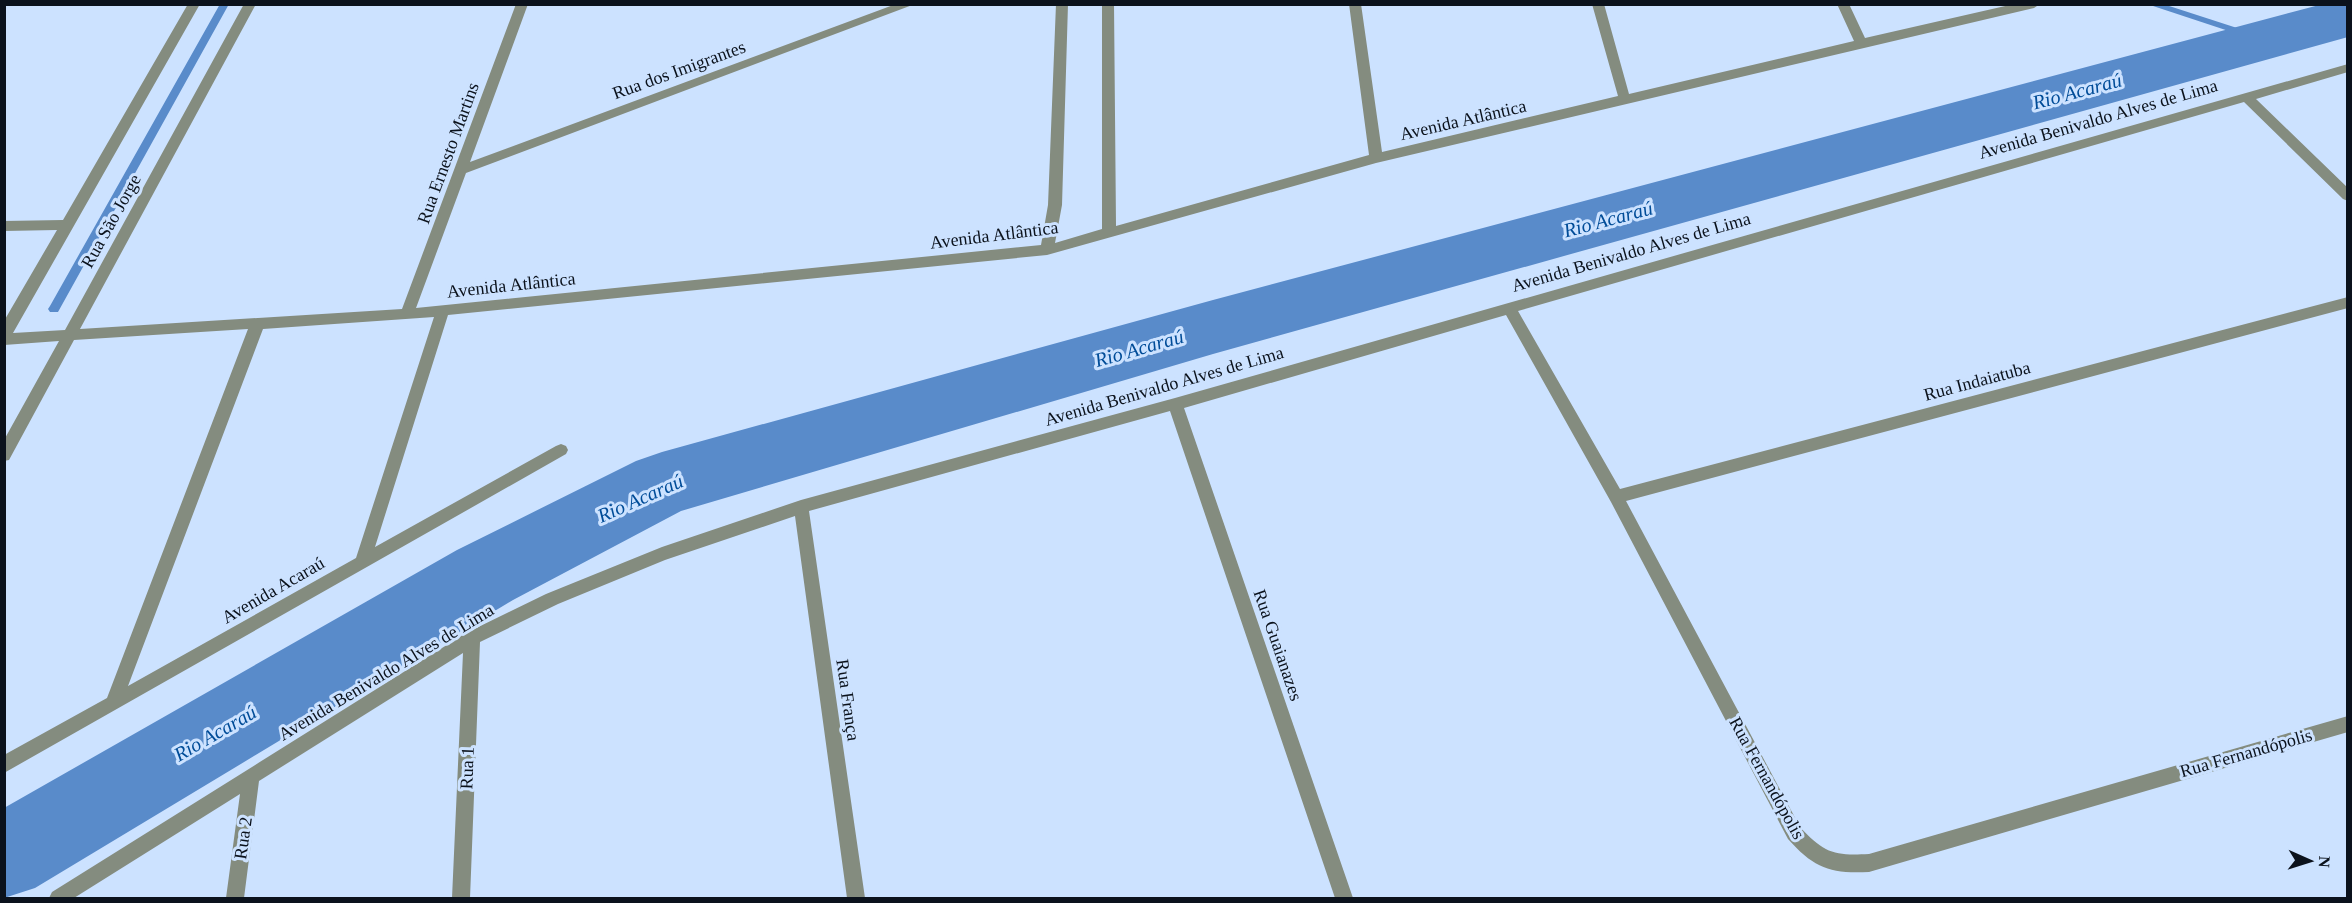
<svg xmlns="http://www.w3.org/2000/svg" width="2352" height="903" font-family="'Times New Roman',serif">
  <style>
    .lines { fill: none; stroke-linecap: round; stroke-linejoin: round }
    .stream { fill: #598bca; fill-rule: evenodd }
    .river { fill: #598bca; fill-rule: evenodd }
    .minor { fill: #848c7f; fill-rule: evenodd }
    .labels { text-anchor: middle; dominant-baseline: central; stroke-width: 6; stroke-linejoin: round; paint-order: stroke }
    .street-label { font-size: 18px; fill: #0b121c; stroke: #cce2ff }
    .water-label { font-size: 20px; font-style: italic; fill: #004c98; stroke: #cce2ff }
  </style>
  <rect width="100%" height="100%" fill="#cce2ff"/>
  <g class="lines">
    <!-- stream -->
    <g class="stream">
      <path d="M220,4H229L58,312H50L48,309L50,306Z"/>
      <path d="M2147,4H2163L2271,39L2273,41L2271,43H2265Z"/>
    </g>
    <!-- river -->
    <path class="river" d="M2323,4H2348V37L1213,354L681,511L513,600L35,888L4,898V808L457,550L636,461L662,452L1213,300Z"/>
    <!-- minor -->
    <g class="minor">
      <path d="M188,4H200L13,333L65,330L244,4H256L80,329L402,309L516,4H528L470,162L896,4H915L466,173L416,308L1041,245L1048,205L1056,4H1068L1062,205L1055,243L1102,229V4H1114L1116,226L1369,155L1349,4H1361L1382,152L1618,96L1592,4H1604L1629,94L1854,41L1837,4H1849L1865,38L2014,4H2040L2034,8L1376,163L1047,255L448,315L375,547L556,446L561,444L566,446L568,450L566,454L4,773V755L107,698L248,329L74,340L9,460L4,461V440L59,341L4,345V321L57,230L4,231V221L63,220ZM434,317L356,558L128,686L263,329Z"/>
      <path d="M2348,64V72L2256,99L2348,188V201L2343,199L2244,102L1518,311L1620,489L2348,297V308L1626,501L1800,827C1824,853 1834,856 1869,854L2348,716V732L1869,872C1830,874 1814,868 1788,839L1611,502L1506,315L1184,408L1353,898H1335L1170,411L809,511L865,898H847L795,516L665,560L558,604L480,642L470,898H452L463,653L259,781L244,898H226L240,794L74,898H49L52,892L466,633L546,594L662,547L801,500L1175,398Z"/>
    </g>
  </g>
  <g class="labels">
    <!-- street labels -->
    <g class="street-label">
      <text transform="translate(679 70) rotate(-20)">Rua dos Imigrantes</text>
      <text transform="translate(2098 119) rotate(-16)">Avenida Benivaldo Alves de Lima</text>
      <text transform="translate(1463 120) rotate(-13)">Avenida Atlântica</text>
      <text transform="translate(448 153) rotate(-70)">Rua Ernesto Martins</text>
      <text transform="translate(111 221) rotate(-61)">Rua São Jorge</text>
      <text transform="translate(994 235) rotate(-7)">Avenida Atlântica</text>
      <text transform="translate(1631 252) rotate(-16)">Avenida Benivaldo Alves de Lima</text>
      <text transform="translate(511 285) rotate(-6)">Avenida Atlântica</text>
      <text transform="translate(1977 381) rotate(-15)">Rua Indaiatuba</text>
      <text transform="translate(1164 386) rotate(-16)">Avenida Benivaldo Alves de Lima</text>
      <text transform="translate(273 590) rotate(-30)">Avenida Acaraú</text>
      <text transform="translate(1278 645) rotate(71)">Rua Guaianazes</text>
      <text transform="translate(386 672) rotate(-31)">Avenida Benivaldo Alves de Lima</text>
      <text transform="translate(848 700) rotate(82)">Rua França</text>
      <text transform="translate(2246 753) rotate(-16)">Rua Fernandópolis</text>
      <text transform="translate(467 768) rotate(-88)">Rua 1</text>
      <text transform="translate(1767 778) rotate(61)">Rua Fernandópolis</text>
      <text transform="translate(243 838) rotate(-82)">Rua 2</text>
    </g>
    <!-- water labels -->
    <g class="water-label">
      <text transform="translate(2077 91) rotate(-15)">Rio Acaraú</text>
      <text transform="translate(1608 219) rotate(-15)">Rio Acaraú</text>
      <text transform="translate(1139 348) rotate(-16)">Rio Acaraú</text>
      <text transform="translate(640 498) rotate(-24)">Rio Acaraú</text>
      <text transform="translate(215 733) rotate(-30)">Rio Acaraú</text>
    </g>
  </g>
  <!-- border -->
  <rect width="2352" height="903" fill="none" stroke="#0b121c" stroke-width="12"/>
  <!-- north arrow -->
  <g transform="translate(2310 861) rotate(93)" stroke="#cce2ff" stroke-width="4.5" paint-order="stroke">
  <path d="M0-4.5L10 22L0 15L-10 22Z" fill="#0b121c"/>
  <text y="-9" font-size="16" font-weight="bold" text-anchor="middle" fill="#0b121c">N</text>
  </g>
</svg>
